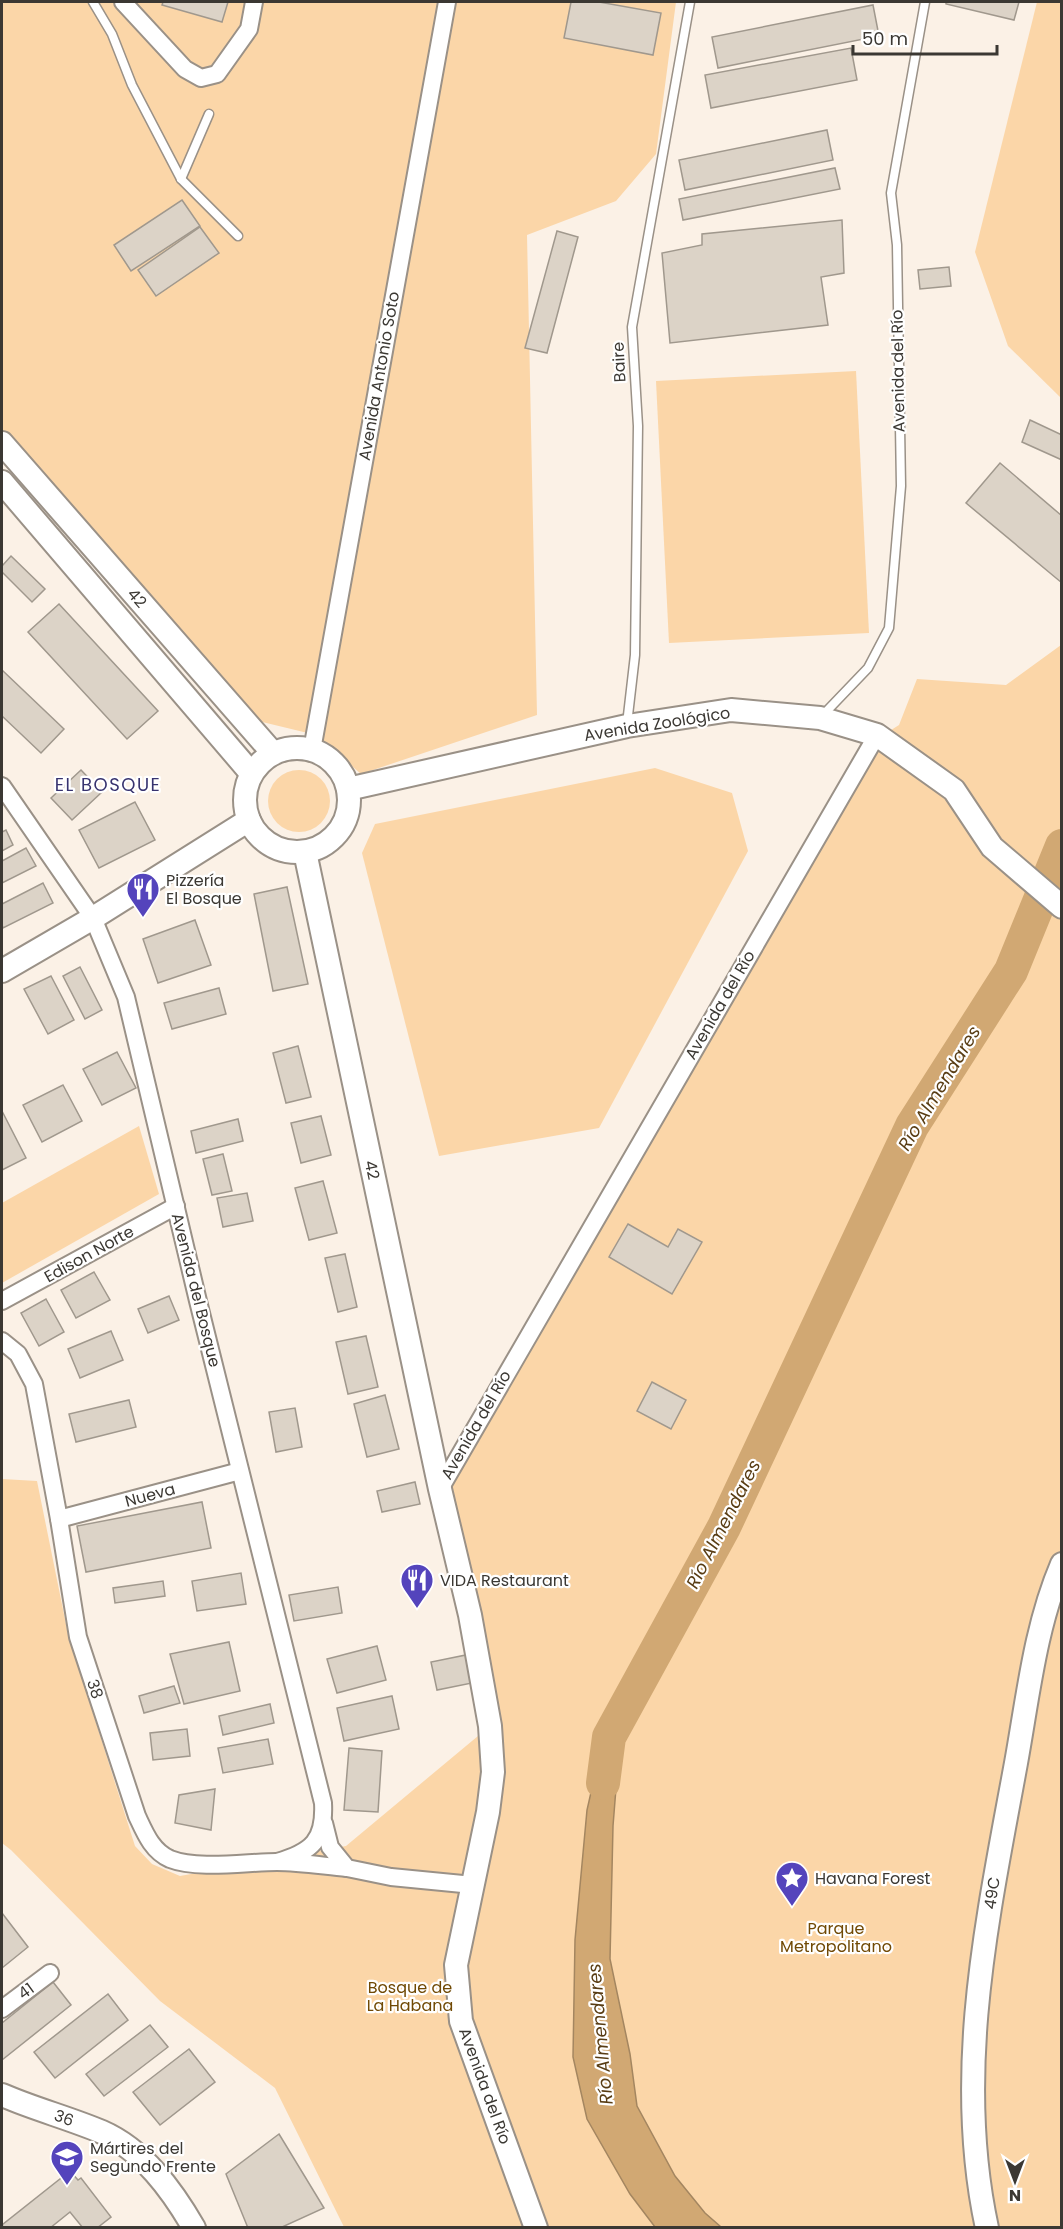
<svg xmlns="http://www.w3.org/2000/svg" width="1063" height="2229" font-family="Poppins,sans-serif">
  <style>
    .green { fill: #fbd6a8 }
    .water { fill: #d1a873; stroke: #a48660; stroke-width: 1.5 }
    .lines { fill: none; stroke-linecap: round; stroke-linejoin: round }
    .river { stroke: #d1a873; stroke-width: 34 }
    .building { fill: #dcd3c7; stroke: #a0988d; stroke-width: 1.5 }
    .lane-casing { stroke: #9a9187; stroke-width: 11 }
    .street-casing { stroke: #9a9187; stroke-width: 20 }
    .secondary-casing { stroke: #9a9187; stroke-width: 26 }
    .lane { stroke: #fff; stroke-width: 8 }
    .street { stroke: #fff; stroke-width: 16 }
    .secondary { stroke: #fff; stroke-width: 22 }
    .labels { text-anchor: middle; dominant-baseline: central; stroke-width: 4.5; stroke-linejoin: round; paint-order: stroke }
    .street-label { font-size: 16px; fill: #3b3833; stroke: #fff }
    .poi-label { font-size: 16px; fill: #3b3833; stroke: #fff; text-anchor: start }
    .park-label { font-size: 16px; fill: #704904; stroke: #fff }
    .neighbourhood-label { font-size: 18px; letter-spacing: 1.5px; fill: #37336f; stroke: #fff }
    .water-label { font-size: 18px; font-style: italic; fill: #593d14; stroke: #fff }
  </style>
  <rect width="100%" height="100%" fill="#fbf1e6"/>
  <!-- green -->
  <g class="green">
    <path d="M2,2H676L656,154L616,201L527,235L537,715L361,774L316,735L250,719L2,437Z"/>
    <path d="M1037,2H1061V398L1008,346L975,252Z"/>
    <path d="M856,371L869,633L669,643L656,381Z"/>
    <path d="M1061,645V2227L721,2228L705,2213L675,2176L637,2106L630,2054L610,1959L613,1826L616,1788H592L587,1810L575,1940L630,2194L655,2227H344L275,2088L160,2001L11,1850L2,1843V1479L37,1481L68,1634L135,1846L152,1864L180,1876L346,1846L484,1731L440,1489L877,739L899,725L917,679L1006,685Z"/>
    <path d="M655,768L732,793L748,851L599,1128L439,1156L362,853L375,824Z"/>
    <circle cx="299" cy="801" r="31"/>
    <path d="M139,1126L159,1194L2,1283V1203Z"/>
  </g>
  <!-- water -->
  <path class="water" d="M609,1737L616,1788L613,1826L610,1959L630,2054L637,2106L675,2176L705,2213L721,2227H655L630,2194L587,2119L573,2057L575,1940L587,1810L592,1788Z"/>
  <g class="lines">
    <!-- river -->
    <path class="river" d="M603,1783L609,1737L724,1527L912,1126L1011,971L1062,846"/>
  </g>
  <!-- building -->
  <g class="building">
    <path d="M163,2H228L222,22L162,5Z"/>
    <path d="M571,2H599L661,13L653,55L564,38Z"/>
    <path d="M946,2H1019L1014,20L946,4Z"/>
    <path d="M873,5L879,36L718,68L712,37Z"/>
    <path d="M851,48L857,80L711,108L705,75Z"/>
    <path d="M827,130L833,160L685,190L679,160Z"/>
    <path d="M835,168L840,189L683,220L679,199Z"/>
    <path d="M182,200L200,226L131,271L114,245Z"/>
    <path d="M842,220L844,273L821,277L828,325L670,343L662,253L702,245V234Z"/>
    <path d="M200,227L219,253L156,296L138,270Z"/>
    <path d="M557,231L578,237L547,353L525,348Z"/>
    <path d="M949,267L951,286L920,289L918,270Z"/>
    <path d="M1030,420L1062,435V460L1022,442Z"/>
    <path d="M1000,463L1062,516V583L966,503Z"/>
    <path d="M11,556L45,589L32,602L2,572V566Z"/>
    <path d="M59,604L158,711L127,739L28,632Z"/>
    <path d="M2,670L64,729L41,753L2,716Z"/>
    <path d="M81,770L102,792L72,820L51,798Z"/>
    <path d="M135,802L155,840L99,868L79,830Z"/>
    <path d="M6,830L13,845L2,851V832Z"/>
    <path d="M26,848L36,866L2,883V861Z"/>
    <path d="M43,883L53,903L3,928L2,925V904Z"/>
    <path d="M287,887L308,984L273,991L254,894Z"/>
    <path d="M195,920L211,965L158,983L143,939Z"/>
    <path d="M80,967L102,1010L85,1019L63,976Z"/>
    <path d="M51,976L74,1020L48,1034L24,989Z"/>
    <path d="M219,988L226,1014L172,1029L164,1003Z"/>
    <path d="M298,1046L311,1097L286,1103L273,1053Z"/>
    <path d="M117,1052L136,1088L102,1105L83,1069Z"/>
    <path d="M63,1085L82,1121L42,1142L23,1105Z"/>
    <path d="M2,1111L26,1158L2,1170Z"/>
    <path d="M321,1116L331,1155L301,1163L291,1123Z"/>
    <path d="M238,1119L243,1141L196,1153L191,1131Z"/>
    <path d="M223,1154L232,1191L212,1195L203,1159Z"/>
    <path d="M323,1181L337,1233L309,1240L295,1188Z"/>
    <path d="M247,1193L253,1221L223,1227L217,1198Z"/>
    <path d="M628,1224L668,1247L678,1229L702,1242L672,1294L609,1257Z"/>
    <path d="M345,1254L357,1307L338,1312L325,1258Z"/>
    <path d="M94,1272L110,1300L76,1318L61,1290Z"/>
    <path d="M169,1296L179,1320L148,1333L138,1309Z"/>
    <path d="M46,1299L64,1332L39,1346L21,1313Z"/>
    <path d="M111,1331L123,1360L80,1378L68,1349Z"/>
    <path d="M366,1336L378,1387L348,1394L336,1342Z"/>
    <path d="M652,1382L686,1400L671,1429L637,1411Z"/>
    <path d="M385,1395L399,1449L367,1457L354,1404Z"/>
    <path d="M129,1400L136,1427L76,1442L69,1414Z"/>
    <path d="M295,1408L302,1447L276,1452L269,1412Z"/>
    <path d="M415,1482L420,1504L382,1512L377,1491Z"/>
    <path d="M202,1502L211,1548L86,1572L77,1526Z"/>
    <path d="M241,1573L246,1604L197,1611L192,1581Z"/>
    <path d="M163,1581L165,1596L115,1603L113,1588Z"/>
    <path d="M338,1587L342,1613L294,1621L289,1595Z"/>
    <path d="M229,1642L240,1691L184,1704L170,1654Z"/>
    <path d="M377,1646L386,1680L337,1693L327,1659Z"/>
    <path d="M466,1655L472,1683L437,1690L431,1662Z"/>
    <path d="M174,1686L180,1703L144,1713L139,1696Z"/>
    <path d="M392,1696L399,1729L344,1741L337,1708Z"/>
    <path d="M270,1704L274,1723L223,1735L219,1716Z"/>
    <path d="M187,1729L190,1756L153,1760L150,1733Z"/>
    <path d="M268,1739L273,1764L223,1773L218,1748Z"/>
    <path d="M349,1748L382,1751L378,1812L344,1810Z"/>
    <path d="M215,1789L211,1830L175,1823L179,1795Z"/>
    <path d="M2,1913L28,1947L2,1968Z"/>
    <path d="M53,1982L71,2005L2,2060V2023Z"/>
    <path d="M108,1994L128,2020L55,2078L34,2052Z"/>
    <path d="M150,2025L168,2047L104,2096L86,2074Z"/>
    <path d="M189,2049L215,2082L160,2125L133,2092Z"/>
    <path d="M279,2134L324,2208L280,2228H248L226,2174Z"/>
    <path d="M70,2171L78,2180L81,2178L111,2217L97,2228H83L70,2212L50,2228H4L2,2225Z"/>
  </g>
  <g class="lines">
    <defs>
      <g id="lane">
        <path d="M93,2L112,34L132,85L181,179L238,236"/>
        <path d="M181,179L209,114"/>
        <path d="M821,717L868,668L889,628L901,486L897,245L891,193L925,2"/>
        <path d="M627,724L635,655L638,426L632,327L690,2"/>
      </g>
      <g id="street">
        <path d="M123,2L185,69L201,78L217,74L249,29L254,2"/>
        <path d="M312,750L447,2"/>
        <path d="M2,786L93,918L126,997L198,1301L323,1803C325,1840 312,1852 277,1862"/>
        <path d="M2,1301L176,1206"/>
        <path d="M2,1341L18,1354L34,1384L59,1519L78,1637L137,1816C145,1833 152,1851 170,1859C198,1870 247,1862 277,1862C300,1862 324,1866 347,1868"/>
        <path d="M440,1489L877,735"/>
        <path d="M59,1519L240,1471"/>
        <path d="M324,1823L330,1847L347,1868L391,1877L473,1885"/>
        <path d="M2,2009L50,1973"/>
      </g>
      <g id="secondary">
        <path d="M2,443L272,752"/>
        <path d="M2,482L251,773"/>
        <circle cx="297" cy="800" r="52"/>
        <path d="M348,789L627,726L731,710L820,718L877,735L954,790L992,847L1062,907"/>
        <path d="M305,852L440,1489L470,1615L490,1726L493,1772L488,1812L456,1965L461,2021L536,2228"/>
        <path d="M2,971L93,918L249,820"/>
        <path d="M2,2095C34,2109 69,2118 102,2132C143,2150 172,2190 194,2228"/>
        <path d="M987,2228C953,2072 988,1916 1016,1763C1028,1697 1035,1627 1062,1564"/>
      </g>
    </defs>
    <!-- lane casing -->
    <use href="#lane" class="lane-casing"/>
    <!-- street casing -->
    <use href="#street" class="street-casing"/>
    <!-- secondary casing -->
    <use href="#secondary" class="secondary-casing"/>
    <!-- lane -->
    <use href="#lane" class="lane"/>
    <!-- street -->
    <use href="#street" class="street"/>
    <!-- secondary -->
    <use href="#secondary" class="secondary"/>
  </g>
  <!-- icons -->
  <defs>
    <symbol id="restaurant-pin" viewBox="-11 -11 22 30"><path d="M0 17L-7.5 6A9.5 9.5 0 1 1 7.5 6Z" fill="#5444bc" stroke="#fff"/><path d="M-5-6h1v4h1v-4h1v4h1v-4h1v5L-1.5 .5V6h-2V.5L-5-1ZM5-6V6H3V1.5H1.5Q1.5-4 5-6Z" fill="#fff"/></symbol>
    <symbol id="sight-pin" viewBox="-11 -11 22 30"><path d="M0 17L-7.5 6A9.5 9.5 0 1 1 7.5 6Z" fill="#5444bc" stroke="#fff"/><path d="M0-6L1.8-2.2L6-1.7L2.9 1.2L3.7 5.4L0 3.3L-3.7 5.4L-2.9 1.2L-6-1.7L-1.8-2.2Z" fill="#fff"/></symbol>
    <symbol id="school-pin" viewBox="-11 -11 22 30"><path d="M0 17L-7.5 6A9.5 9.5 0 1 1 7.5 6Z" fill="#5444bc" stroke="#fff"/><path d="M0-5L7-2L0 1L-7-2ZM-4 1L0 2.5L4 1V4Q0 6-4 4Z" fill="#fff"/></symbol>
  </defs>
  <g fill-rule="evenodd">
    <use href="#restaurant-pin" x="124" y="870" width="38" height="52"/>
    <use href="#restaurant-pin" x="398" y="1561" width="38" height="52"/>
    <use href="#sight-pin" x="773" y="1859" width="38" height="52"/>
    <use href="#school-pin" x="48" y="2138" width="38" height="52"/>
  </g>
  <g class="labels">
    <!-- street labels -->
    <g class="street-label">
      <text transform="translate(619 362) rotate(-93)">Baire</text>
      <text transform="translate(898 371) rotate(-91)">Avenida del Río</text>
      <text transform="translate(379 376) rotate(-80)">Avenida Antonio Soto</text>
      <text transform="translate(137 598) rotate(49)">42</text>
      <text transform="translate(657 724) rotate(-9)">Avenida Zoológico</text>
      <text transform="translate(720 1005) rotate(-60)">Avenida del Río</text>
      <text transform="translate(372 1170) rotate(78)">42</text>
      <text transform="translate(89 1254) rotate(-29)">Edison Norte</text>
      <text transform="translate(196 1290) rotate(76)">Avenida del Bosque</text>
      <text transform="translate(476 1425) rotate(-60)">Avenida del Río</text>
      <text transform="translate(150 1495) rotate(-15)">Nueva</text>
      <text transform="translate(95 1689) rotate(72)">38</text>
      <text transform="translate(992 1893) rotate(-81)">49C</text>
      <text transform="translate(26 1991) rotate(-36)">41</text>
      <text transform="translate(485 2086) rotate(70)">Avenida del Río</text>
      <text transform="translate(64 2118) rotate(20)">36</text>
    </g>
    <!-- poi labels -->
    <g class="poi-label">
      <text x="166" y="880">Pizzería<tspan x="166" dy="18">El Bosque</tspan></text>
      <text x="440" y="1580">VIDA Restaurant</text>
      <text x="815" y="1878">Havana Forest</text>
      <text x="90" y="2148">Mártires del<tspan x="90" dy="18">Segundo Frente</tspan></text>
    </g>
    <!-- park labels -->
    <g class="park-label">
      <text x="836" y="1928">Parque<tspan x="836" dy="18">Metropolitano</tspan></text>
      <text x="410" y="1987">Bosque de<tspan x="410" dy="18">La Habana</tspan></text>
    </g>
    <!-- neighbourhood labels -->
    <g class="neighbourhood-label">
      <text x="108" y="784">EL BOSQUE</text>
    </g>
    <!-- water labels -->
    <g class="water-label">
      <text transform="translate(939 1088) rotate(-59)">Río Almendares</text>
      <text transform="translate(723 1524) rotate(-63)">Río Almendares</text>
      <text transform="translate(600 2034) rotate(-95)">Río Almendares</text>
    </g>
  </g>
  <!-- border -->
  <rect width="1063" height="2229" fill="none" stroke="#3b3833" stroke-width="6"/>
  <!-- north arrow -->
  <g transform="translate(1015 2181) rotate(180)" stroke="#ffffff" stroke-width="4.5" paint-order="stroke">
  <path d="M0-4.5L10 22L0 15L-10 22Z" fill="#3b3833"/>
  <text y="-9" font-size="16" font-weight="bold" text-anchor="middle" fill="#3b3833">N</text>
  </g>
  <!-- scale -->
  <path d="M853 45v9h144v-9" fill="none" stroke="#3b3833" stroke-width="3"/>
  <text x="862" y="45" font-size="18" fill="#3b3833" stroke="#ffffff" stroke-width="4.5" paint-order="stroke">50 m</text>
</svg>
